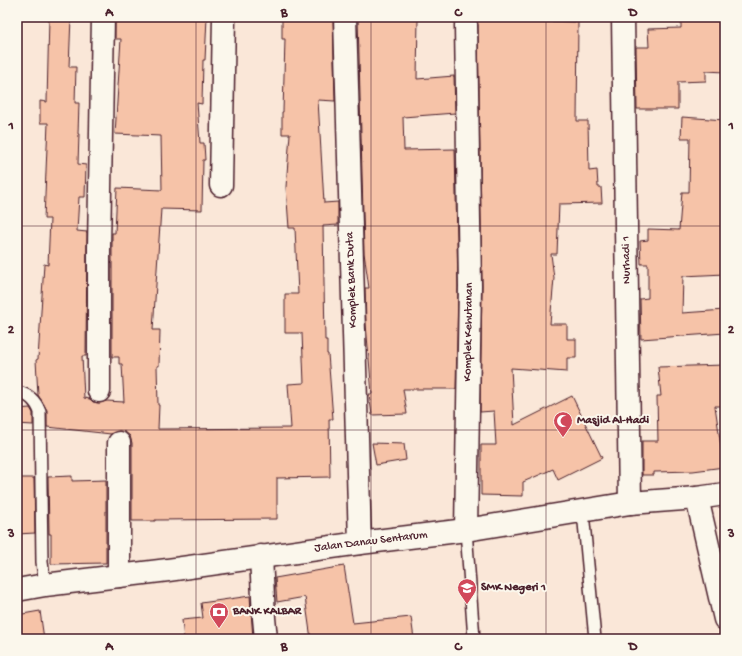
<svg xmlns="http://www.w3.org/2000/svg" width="742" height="656" font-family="'Gochi Hand',sans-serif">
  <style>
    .building { fill: #f6c3a8; stroke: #4a1f2b }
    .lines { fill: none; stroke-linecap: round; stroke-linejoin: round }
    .lane-casing { stroke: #4a1f2b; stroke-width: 14 }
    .street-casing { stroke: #4a1f2b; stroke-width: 25 }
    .secondary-casing { stroke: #4a1f2b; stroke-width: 25 }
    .lane { stroke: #fbf7ec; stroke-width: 11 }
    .street { stroke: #fbf7ec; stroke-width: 22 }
    .secondary { stroke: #fbf7ec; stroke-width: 22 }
    .grid { fill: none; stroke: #4a1f2b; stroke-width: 1; stroke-opacity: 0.55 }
    .labels { text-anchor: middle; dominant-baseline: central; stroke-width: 4; stroke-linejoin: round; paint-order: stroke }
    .street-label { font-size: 12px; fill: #4a1f2b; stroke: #fbf7ec }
    .poi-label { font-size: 12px; font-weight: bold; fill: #4a1f2b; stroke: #fbf7ec; text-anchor: start }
    .neatline { fill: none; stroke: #4a1f2b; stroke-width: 1.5 }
    .grid-label { font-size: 13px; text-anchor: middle; font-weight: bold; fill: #4a1f2b }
  </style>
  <rect width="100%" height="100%" fill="#fae7d8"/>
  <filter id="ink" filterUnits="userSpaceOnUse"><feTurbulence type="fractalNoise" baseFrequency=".025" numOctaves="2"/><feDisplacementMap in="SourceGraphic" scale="8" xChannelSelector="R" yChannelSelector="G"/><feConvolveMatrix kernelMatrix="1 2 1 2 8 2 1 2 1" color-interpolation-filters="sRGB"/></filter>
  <g filter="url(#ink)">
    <!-- building -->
    <g class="building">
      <path d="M49,17H71L69,67H76L75,103H79L78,134H79L78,164L86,165L85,197H79L77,231L87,232L86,356H82L84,398L90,399L93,402L99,403L107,401L124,402L122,364H119V357H112V233H115L117,188L162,190L161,136L115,134L121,39H115V17H207L205,60H203L202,104L197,103L200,143H204L205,160H203L202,210L161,209L153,330H160L159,366H157L158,405H159L158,429L291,428L288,384L304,383L302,333H285V294H298L295,228H289L286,187L290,134H282V112H283L285,39H282V17H333L335,101L318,100L324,203L338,202V225L323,226L325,340H327V354H328L333,419H329L330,477L277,478V519L155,520V521H132V443L130,436L125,432L119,431L111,434L47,427V410L38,395L36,360L38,359L44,264L48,265L50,219H44L48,123H40V101L47,102Z"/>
      <path d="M358,17H418L417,79L454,76L455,113L403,117L404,150L455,149L458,286L456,389H403L407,414L372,415L369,394H372L366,324L365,288H369L364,253Z"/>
      <path d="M507,17V20L578,22L577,121H588L589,171L597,170L598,187H601L602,203L559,204L557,254H551L554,278L550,324H567V339H576V358H567V372L511,368L514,425L572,396L602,458L558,480L553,469L523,482V496L481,495V445H496L494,411L480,412L482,286L478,25L476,18Z"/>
      <path d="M681,17H725V72L706,71V81L678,82V109H637L636,47H649L648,29L681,28Z"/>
      <path d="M682,117L725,120V274L683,276L682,313L725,310V333L641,339L640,299L648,298V264H641L640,241L648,240V229L679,230L682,192H689L690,138H681Z"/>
      <path d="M725,365V406H715L724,467L693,471L654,472V475H642V441H658L657,396H661L658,367Z"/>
      <path d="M30,408L33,413V425L17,424V409Z"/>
      <path d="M372,443L404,444L406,460L376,465Z"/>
      <path d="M72,476V481L106,480V563L51,564V534H49V532L48,477Z"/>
      <path d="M17,478H34L35,533L17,534Z"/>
      <path d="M344,566L353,623L411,617L414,639H311L305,597L277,602L275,578Z"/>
      <path d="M250,596L253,639H184L182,620L203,618L201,603Z"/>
      <path d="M40,611L44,639H17V615Z"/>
    </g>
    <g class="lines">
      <defs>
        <g id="lane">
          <path d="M17,392C29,394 36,401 40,412L42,562L45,585"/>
          <path d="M583,512L595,639"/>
          <path d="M466,530L474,639"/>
        </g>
        <g id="street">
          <path d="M345,17L360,543"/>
          <path d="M623,17L630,503"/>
          <path d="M466,25L470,286L466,530"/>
          <path d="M221,185L224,17"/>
          <path d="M99,391V247L103,17"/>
          <path d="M697,498L725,619"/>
          <path d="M261,556L264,618L266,639"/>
          <path d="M119,576V443"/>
        </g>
        <path id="secondary" d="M17,590L45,585L168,570L360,543L466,530L630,503L697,498L725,494"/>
      </defs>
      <!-- lane casing -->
      <use href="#lane" class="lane-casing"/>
      <!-- street casing -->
      <use href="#street" class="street-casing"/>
      <!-- secondary casing -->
      <use href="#secondary" class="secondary-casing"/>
      <!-- lane -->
      <use href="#lane" class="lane"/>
      <!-- street -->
      <use href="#street" class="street"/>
      <!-- secondary -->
      <use href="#secondary" class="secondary"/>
    </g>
  </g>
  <!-- grid -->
  <path class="grid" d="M196,17V639M371,17V639M546,17V639M17,226H725M17,430H725"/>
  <!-- icons -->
  <defs>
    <symbol id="mosque-pin" viewBox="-11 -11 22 30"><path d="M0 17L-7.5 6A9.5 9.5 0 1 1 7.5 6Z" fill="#d1495b" stroke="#fbf7ec"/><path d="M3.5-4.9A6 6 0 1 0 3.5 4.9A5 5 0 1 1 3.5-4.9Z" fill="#fff"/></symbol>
    <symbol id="school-pin" viewBox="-11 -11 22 30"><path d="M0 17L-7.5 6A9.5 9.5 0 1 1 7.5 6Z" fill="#d1495b" stroke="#fbf7ec"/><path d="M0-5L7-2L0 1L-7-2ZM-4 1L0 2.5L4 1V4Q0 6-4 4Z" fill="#fff"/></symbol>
    <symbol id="bank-pin" viewBox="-11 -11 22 30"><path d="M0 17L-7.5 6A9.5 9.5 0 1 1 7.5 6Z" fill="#d1495b" stroke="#fbf7ec"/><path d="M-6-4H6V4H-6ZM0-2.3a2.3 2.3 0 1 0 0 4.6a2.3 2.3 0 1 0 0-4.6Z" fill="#fff"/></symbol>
  </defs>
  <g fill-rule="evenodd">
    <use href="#mosque-pin" x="552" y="410" width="22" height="30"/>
    <use href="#school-pin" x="456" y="577" width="22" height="30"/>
    <use href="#bank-pin" x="208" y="601" width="22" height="30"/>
  </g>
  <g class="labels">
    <!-- street labels -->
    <g class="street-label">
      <text transform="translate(627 260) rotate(-91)">Nurhadi 1</text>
      <text transform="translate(352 280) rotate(-92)">Komplek Bank Duta</text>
      <text transform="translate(469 332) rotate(-89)">Komplek Kehutanan</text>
      <text transform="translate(371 542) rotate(-7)">Jalan Danau Sentarum</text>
    </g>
    <!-- poi labels -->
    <g class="poi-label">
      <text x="577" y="421">Masjid Al-Hadi</text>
      <text x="481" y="588">SMK Negeri 1</text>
      <text x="233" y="612">BANK KALBAR</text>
    </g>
  </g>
  <!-- margin -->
  <rect width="742" height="656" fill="none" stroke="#fbf7ec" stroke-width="44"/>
  <rect x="22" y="22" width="698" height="612" class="neatline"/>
  <g class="grid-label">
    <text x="109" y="16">A</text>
    <text x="284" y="16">B</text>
    <text x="458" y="16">C</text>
    <text x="633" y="16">D</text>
    <text x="11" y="129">1</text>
    <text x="731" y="129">1</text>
    <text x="11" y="333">2</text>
    <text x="731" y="333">2</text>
    <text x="11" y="537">3</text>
    <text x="731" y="537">3</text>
    <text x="109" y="650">A</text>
    <text x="284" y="650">B</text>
    <text x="458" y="650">C</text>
    <text x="633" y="650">D</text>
  </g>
</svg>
